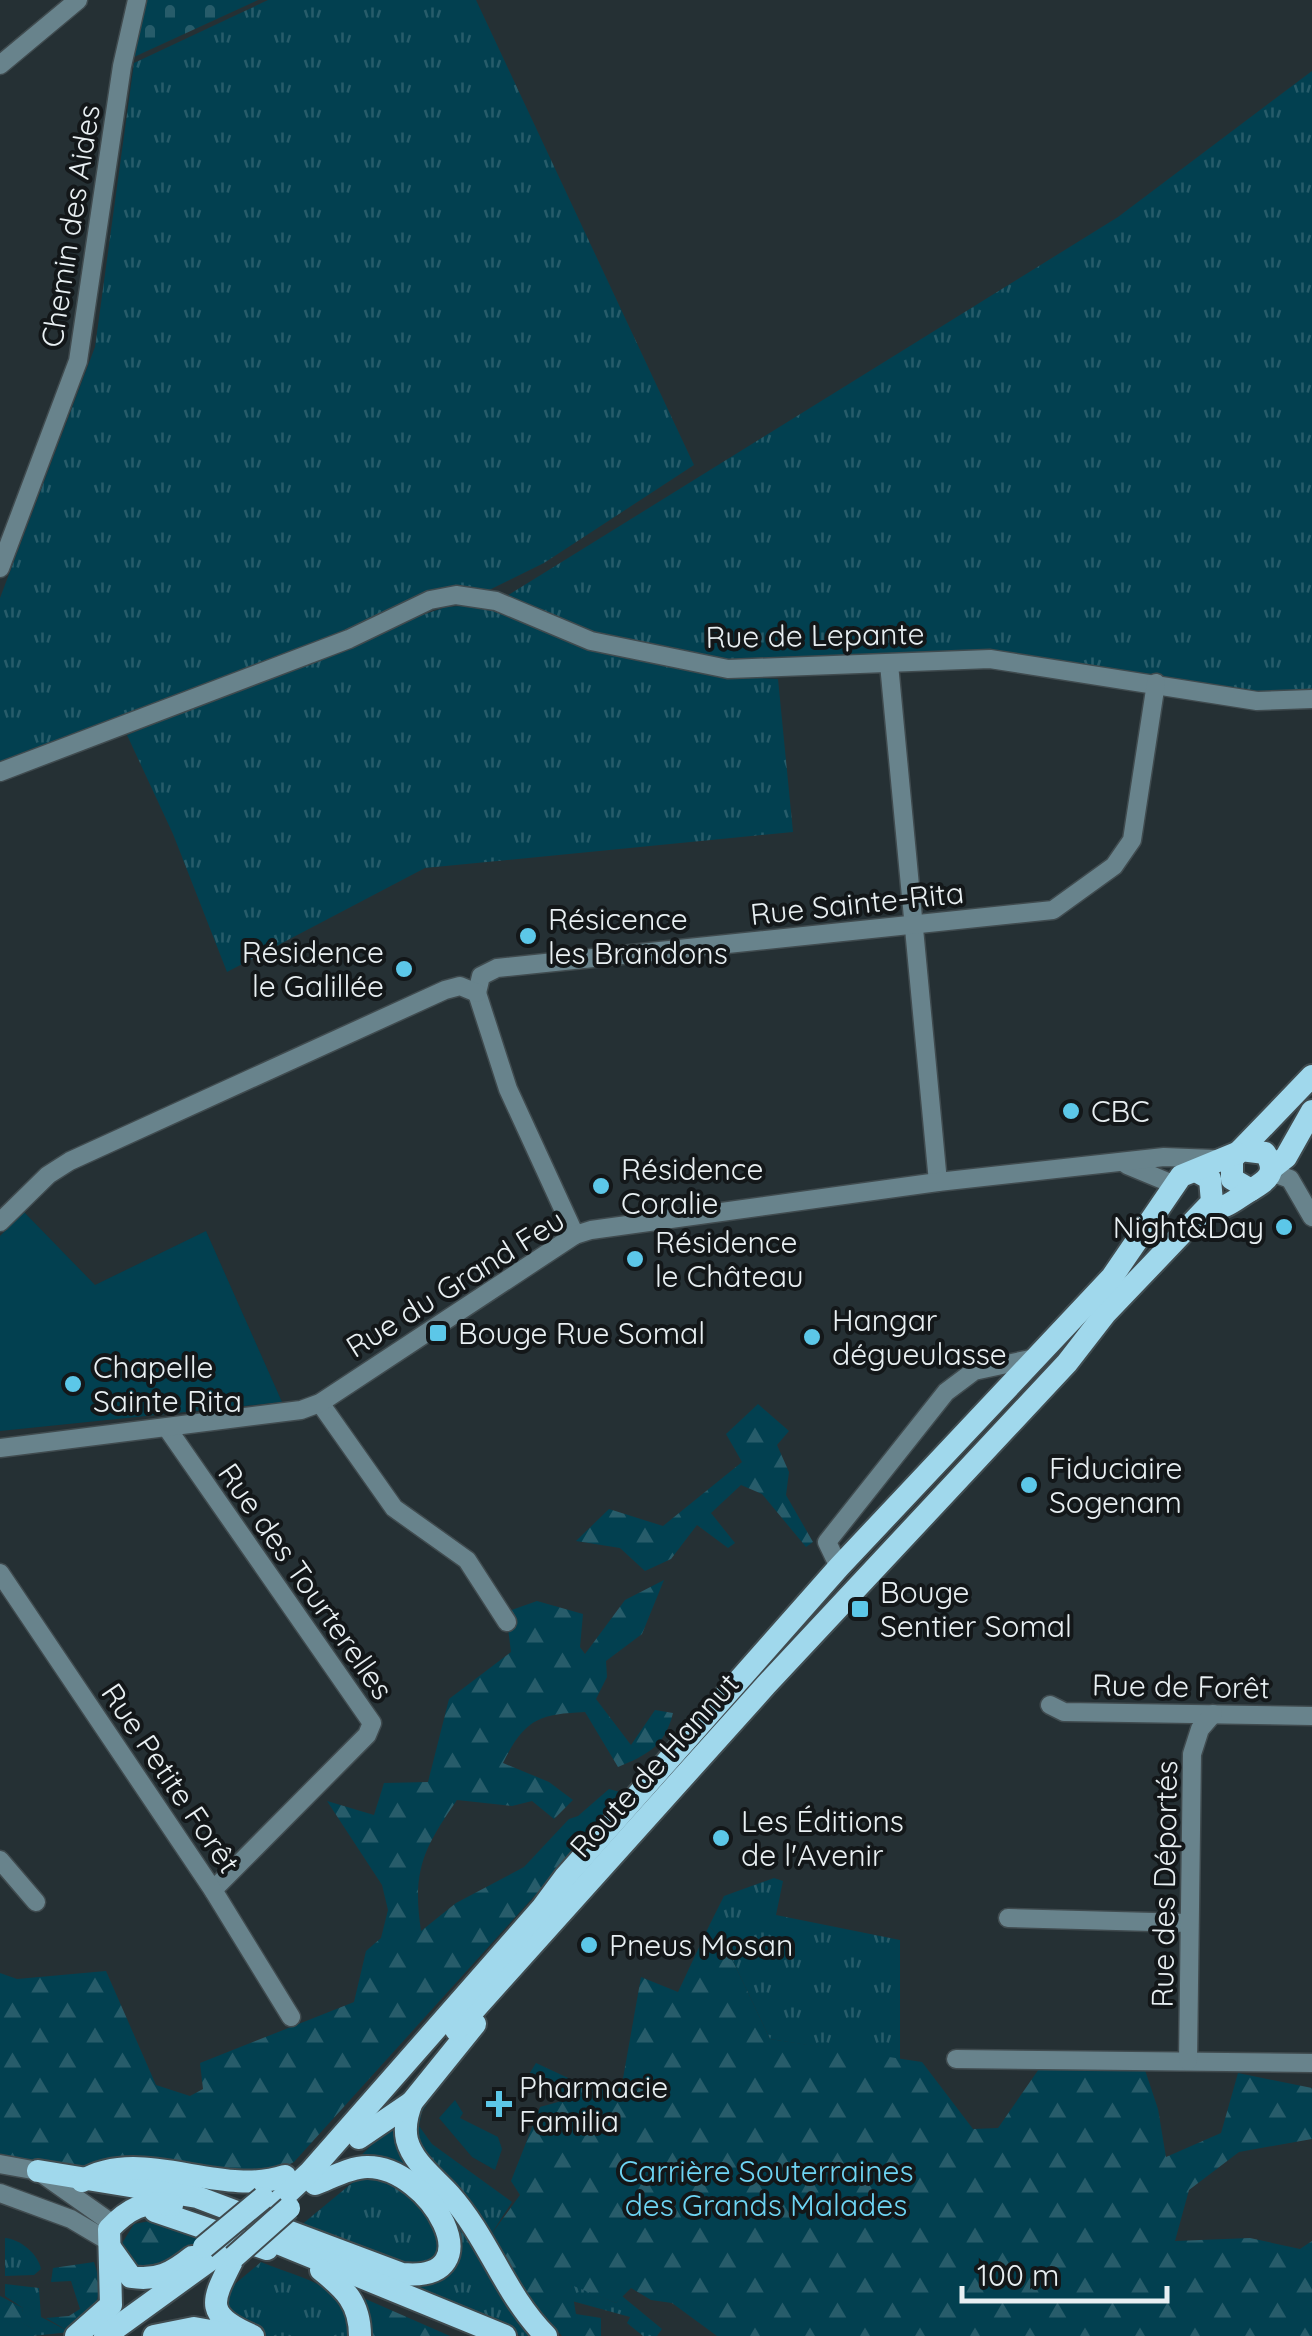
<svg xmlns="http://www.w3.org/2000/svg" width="1312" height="2336" font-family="Quicksand,sans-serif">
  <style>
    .grass { fill: url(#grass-tufts) }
    .forest { fill: url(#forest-firs) }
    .cemetery { fill: url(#cemetery-stones) }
    .green { fill: #024050 }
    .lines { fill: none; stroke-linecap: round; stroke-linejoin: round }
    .minor-casing { stroke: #404b4f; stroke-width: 21 }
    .major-casing { stroke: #404b4f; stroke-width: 26 }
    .minor { stroke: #68838c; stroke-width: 18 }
    .major { stroke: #a0d8ec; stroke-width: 22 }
    .major-bridge-casing { stroke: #404b4f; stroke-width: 26; stroke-linecap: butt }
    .major-bridge { stroke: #a0d8ec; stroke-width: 22 }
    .poi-dot { fill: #5cc7e8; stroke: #131719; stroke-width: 4 }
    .labels { text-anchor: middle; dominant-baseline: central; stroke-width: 8; stroke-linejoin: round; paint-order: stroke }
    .street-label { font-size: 30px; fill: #e8eff2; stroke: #131719 }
    .poi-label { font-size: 30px; fill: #e8eff2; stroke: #131719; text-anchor: start }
    .park-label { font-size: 30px; fill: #6ed5f4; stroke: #131719 }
  </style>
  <defs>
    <pattern id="grass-tufts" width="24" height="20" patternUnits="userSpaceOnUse" patternTransform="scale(2.5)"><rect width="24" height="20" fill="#024050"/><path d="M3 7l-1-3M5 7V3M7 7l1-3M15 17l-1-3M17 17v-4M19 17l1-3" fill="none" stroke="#275c6a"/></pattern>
    <pattern id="forest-firs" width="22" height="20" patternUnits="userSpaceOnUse" patternTransform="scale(2.5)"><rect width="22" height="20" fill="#024050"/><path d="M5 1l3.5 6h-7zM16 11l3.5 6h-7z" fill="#275c6a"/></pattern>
    <pattern id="cemetery-stones" width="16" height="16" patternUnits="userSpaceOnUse" patternTransform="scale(2.5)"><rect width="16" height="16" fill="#024050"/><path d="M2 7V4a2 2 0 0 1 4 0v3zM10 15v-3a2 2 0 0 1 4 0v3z" fill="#275c6a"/></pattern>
  </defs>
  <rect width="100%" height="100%" fill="#253034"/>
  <!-- grass -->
  <g class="grass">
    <path d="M268,0H476L694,465L544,563L483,593H443L0,770V598L95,347L134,63Z"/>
    <path d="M1312,71V693L1281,698L989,654L794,663L706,658L570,627L502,599L1118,217Z"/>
    <path d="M476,605L624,658L741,677L778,679L793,832L425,868L227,972L173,834L127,735L410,619L446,607Z"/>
    <path d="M609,1789L620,1792L605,1809L599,1826L566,1861V1847L578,1841V1816Z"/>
    <path d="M774,1878L783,1881L776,1915L900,1940V2060L770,2039L724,1942L709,1926L724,1896Z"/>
    <path d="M536,2063L596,2091L570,2098L528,2076Z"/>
    <path d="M443,2080L422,2112L419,2126L432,2144L512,2202L490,2236L447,2175L422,2152L416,2139L422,2106Z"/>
    <path d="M400,2118L468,2230L498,2289L533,2336H521L406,2289L439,2278L443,2209L351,2165Z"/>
    <path d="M371,2175C408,2187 428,2211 441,2247L430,2264L406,2269L300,2226L358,2178Z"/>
    <path d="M5,2238C20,2239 38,2254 41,2269L34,2275L5,2276Z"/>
    <path d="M261,2262C305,2281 347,2282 349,2336H259L224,2317L229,2289Z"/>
    <path d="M5,2284L39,2288L41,2317L70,2332L33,2336V2329L20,2322L23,2308L5,2296Z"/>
    <path d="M571,2284L616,2303L622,2296L662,2329L657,2336H643L627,2323L630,2317L572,2301Z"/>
  </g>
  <!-- forest -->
  <g class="forest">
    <path d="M758,1404L789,1431L777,1445L789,1472L786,1495L813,1542L806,1547L762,1494L741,1485L711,1513L735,1543L728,1548L697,1525L671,1559L645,1571L620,1548L576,1541L609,1509L663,1526L742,1462L726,1434Z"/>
    <path d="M664,1580L642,1634L606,1661L607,1677L596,1699L631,1745L655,1710L673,1713C665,1746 647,1755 618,1767L585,1712C538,1714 524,1720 503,1763L549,1782L573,1800L554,1819L532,1801L512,1806L457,1800C423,1849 412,1871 421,1931L456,1903L524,1867L569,1819L578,1816V1841L566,1846V1861L294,2162L276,2171L72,2175L0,2156V1973L17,1979L106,1971L156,2085L190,2096L203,2089L200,2063L354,2002L366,1951L381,1938L388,1910L382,1885L327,1801L374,1815L384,1783L428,1782L449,1699L511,1652L506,1612L537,1601L583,1614L580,1647L585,1654L625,1600Z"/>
    <path d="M709,1926L724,1942L770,2039L922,2062L973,2129L998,2128L1041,2066L1145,2070L1158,2109L1166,2157L1221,2133L1238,2073L1312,2088V2139L1239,2152L1189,2190L1175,2241L1250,2238L1300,2249L1312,2241V2336H717L672,2303L651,2300L631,2288L616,2303L571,2285L576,2314L601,2318V2336H562L527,2300L490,2236L520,2195L511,2181L540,2107L622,2084L641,1977L678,1992Z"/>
    <path d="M155,2220L203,2238L160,2270L141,2273L119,2248L134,2224Z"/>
    <path d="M94,2262C106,2296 96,2310 70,2332L46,2318L69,2316L80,2309L71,2281L51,2282L53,2268Z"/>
    <path d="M0,2296L23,2308L21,2322L33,2329V2336H0Z"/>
    <path d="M361,2297L450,2336H368Z"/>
  </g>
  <!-- cemetery -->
  <path class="cemetery" d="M147,0H258L134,57Z"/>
  <!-- green -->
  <g class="green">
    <path d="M24,1212L95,1285L206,1231L282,1402L0,1431V1236Z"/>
    <path d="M455,2100L463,2113L460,2118L498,2137L502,2149L495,2170L472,2157L439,2118Z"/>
  </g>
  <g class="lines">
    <defs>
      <g id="minor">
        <path d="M0,65L78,0"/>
        <path d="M0,568L78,361L122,66L137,0"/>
        <path d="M889,664L938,1182"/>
        <path d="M0,772L349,639L430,600L456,595L496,601L591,641L728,669L990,659L1257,701L1312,699"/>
        <path d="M477,993L481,976L497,968L1053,910L1114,866L1132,840L1156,683"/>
        <path d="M477,993L508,1089L575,1235"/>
        <path d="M1127,1165L1175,1185"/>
        <path d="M1271,1172L1290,1179L1312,1217"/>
        <path d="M0,1222L48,1175L70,1161L445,990L460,986L477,993"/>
        <path d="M320,1403L394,1508L467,1560L507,1622"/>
        <path d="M167,1428L372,1723L367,1735L213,1890"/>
        <path d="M0,1448L301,1410L320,1403L575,1235L591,1230L938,1182L1164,1157L1214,1159"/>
        <path d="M839,1567L827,1542L946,1392L974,1371L1035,1358"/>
        <path d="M0,1573L213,1890L291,2017"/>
        <path d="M1050,1705L1064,1712L1312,1716"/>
        <path d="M0,1860L36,1902"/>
        <path d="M1008,1918L1189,1923"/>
        <path d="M956,2059L1312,2063"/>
        <path d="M1188,2061L1192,1754L1200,1729L1213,1714"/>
        <path d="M0,2164L38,2171L113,2224"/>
        <path d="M0,2193L71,2219L108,2241"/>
      </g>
      <g id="major">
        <path d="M1272,1168L1286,1157L1312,1111"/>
        <path d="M1251,1190L1232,1179V1159L1312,1076"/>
        <path d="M1207,1209C1228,1209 1234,1200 1251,1190C1266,1181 1279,1173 1265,1153L1241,1150"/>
        <path d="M475,2024L412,2102C407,2114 404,2127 407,2140C413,2163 436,2179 450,2195C489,2239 505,2295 546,2336"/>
        <path d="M456,2030L766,1685L1067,1363L1105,1314L1212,1202L1210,1179L1196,1171"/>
        <path d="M359,2138L412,2102"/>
        <path d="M38,2171L197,2197L402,2274C497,2283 430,2166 367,2167C350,2167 331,2178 315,2184"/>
        <path d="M82,2181C141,2145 220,2198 285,2176"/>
        <path d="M277,2203L310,2172L542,1908L565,1877L839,1567L1112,1277L1181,1176L1237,1153"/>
        <path d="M155,2211L267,2249"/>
        <path d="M273,2241L505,2336"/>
        <path d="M111,2249L131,2277C157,2281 172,2273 192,2257"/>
        <path d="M234,2257C212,2301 202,2314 253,2336"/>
        <path d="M321,2270C345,2289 360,2303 360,2336"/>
        <path d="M76,2336L111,2305L109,2229C128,2209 144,2200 172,2205"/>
        <path d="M105,2336L221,2252"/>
        <path d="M154,2336L194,2328L233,2335"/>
      </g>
    </defs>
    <!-- minor casing -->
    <use href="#minor" class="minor-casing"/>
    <!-- major casing -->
    <use href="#major" class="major-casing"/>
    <!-- minor -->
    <use href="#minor" class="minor"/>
    <!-- major -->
    <use href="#major" class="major"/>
    <defs>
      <g id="major-bridge">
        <path d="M204,2247L263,2198"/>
        <path d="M234,2257L289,2208"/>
      </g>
    </defs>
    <!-- major-bridge casing -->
    <use href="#major-bridge" class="major-bridge-casing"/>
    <!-- major-bridge -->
    <use href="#major-bridge" class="major-bridge"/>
  </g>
  <!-- markers -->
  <g class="poi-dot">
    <circle cx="528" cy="936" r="10"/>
    <circle cx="404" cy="969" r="10"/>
    <circle cx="1071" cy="1111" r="10"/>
    <circle cx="601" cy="1186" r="10"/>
    <circle cx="1284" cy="1227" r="10"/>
    <circle cx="635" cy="1259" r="10"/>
    <rect x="428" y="1323" width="20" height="20" rx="5"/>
    <circle cx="812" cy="1337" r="10"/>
    <circle cx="73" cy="1384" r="10"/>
    <circle cx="1029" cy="1485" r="10"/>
    <rect x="850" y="1599" width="20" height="20" rx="5"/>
    <circle cx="721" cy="1838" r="10"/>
    <circle cx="589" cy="1945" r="10"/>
    <path d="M494 2089h10v10h10v10h-10v10h-10v-10h-10v-10h10z"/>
  </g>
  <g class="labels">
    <!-- street labels -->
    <g class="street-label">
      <text transform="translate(70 226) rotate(-81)">Chemin des Aides</text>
      <text transform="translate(815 635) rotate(-1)">Rue de Lepante</text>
      <text transform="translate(857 903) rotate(-6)">Rue Sainte-Rita</text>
      <text transform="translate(455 1283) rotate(-32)">Rue du Grand Feu</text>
      <text transform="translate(306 1581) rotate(55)">Rue des Tourterelles</text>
      <text transform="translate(1181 1686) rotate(1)">Rue de Forêt</text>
      <text transform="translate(654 1765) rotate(-48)">Route de Hannut</text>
      <text transform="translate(171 1778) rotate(56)">Rue Petite Forêt</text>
      <text transform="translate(1164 1884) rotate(-89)">Rue des Déportés</text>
    </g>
    <!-- poi labels -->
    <g class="poi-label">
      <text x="548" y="919">Résicence<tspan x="548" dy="34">les Brandons</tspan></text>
      <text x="384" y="952" text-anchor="end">Résidence<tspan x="384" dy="34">le Galillée</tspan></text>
      <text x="1091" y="1111">CBC</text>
      <text x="621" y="1169">Résidence<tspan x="621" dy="34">Coralie</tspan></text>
      <text x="1264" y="1227" text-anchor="end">Night&amp;Day</text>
      <text x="655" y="1242">Résidence<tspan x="655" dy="34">le Château</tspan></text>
      <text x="832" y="1320">Hangar<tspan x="832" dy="34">dégueulasse</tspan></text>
      <text x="458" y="1333">Bouge Rue Somal</text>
      <text x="93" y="1367">Chapelle<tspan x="93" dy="34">Sainte Rita</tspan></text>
      <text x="1049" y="1468">Fiduciaire<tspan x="1049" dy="34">Sogenam</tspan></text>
      <text x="880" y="1592">Bouge<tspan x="880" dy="34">Sentier Somal</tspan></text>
      <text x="741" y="1821">Les Éditions<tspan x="741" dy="34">de l'Avenir</tspan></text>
      <text x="609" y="1945">Pneus Mosan</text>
      <text x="519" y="2087">Pharmacie<tspan x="519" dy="34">Familia</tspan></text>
    </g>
    <!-- park labels -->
    <g class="park-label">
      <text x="766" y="2171">Carrière Souterraines<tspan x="766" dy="34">des Grands Malades</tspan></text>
    </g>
  </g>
  <!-- scale -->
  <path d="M962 2286v15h205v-15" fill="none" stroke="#e8eff2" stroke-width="5"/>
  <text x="977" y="2286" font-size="30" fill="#e8eff2" stroke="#131719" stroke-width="8" paint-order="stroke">100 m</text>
</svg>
